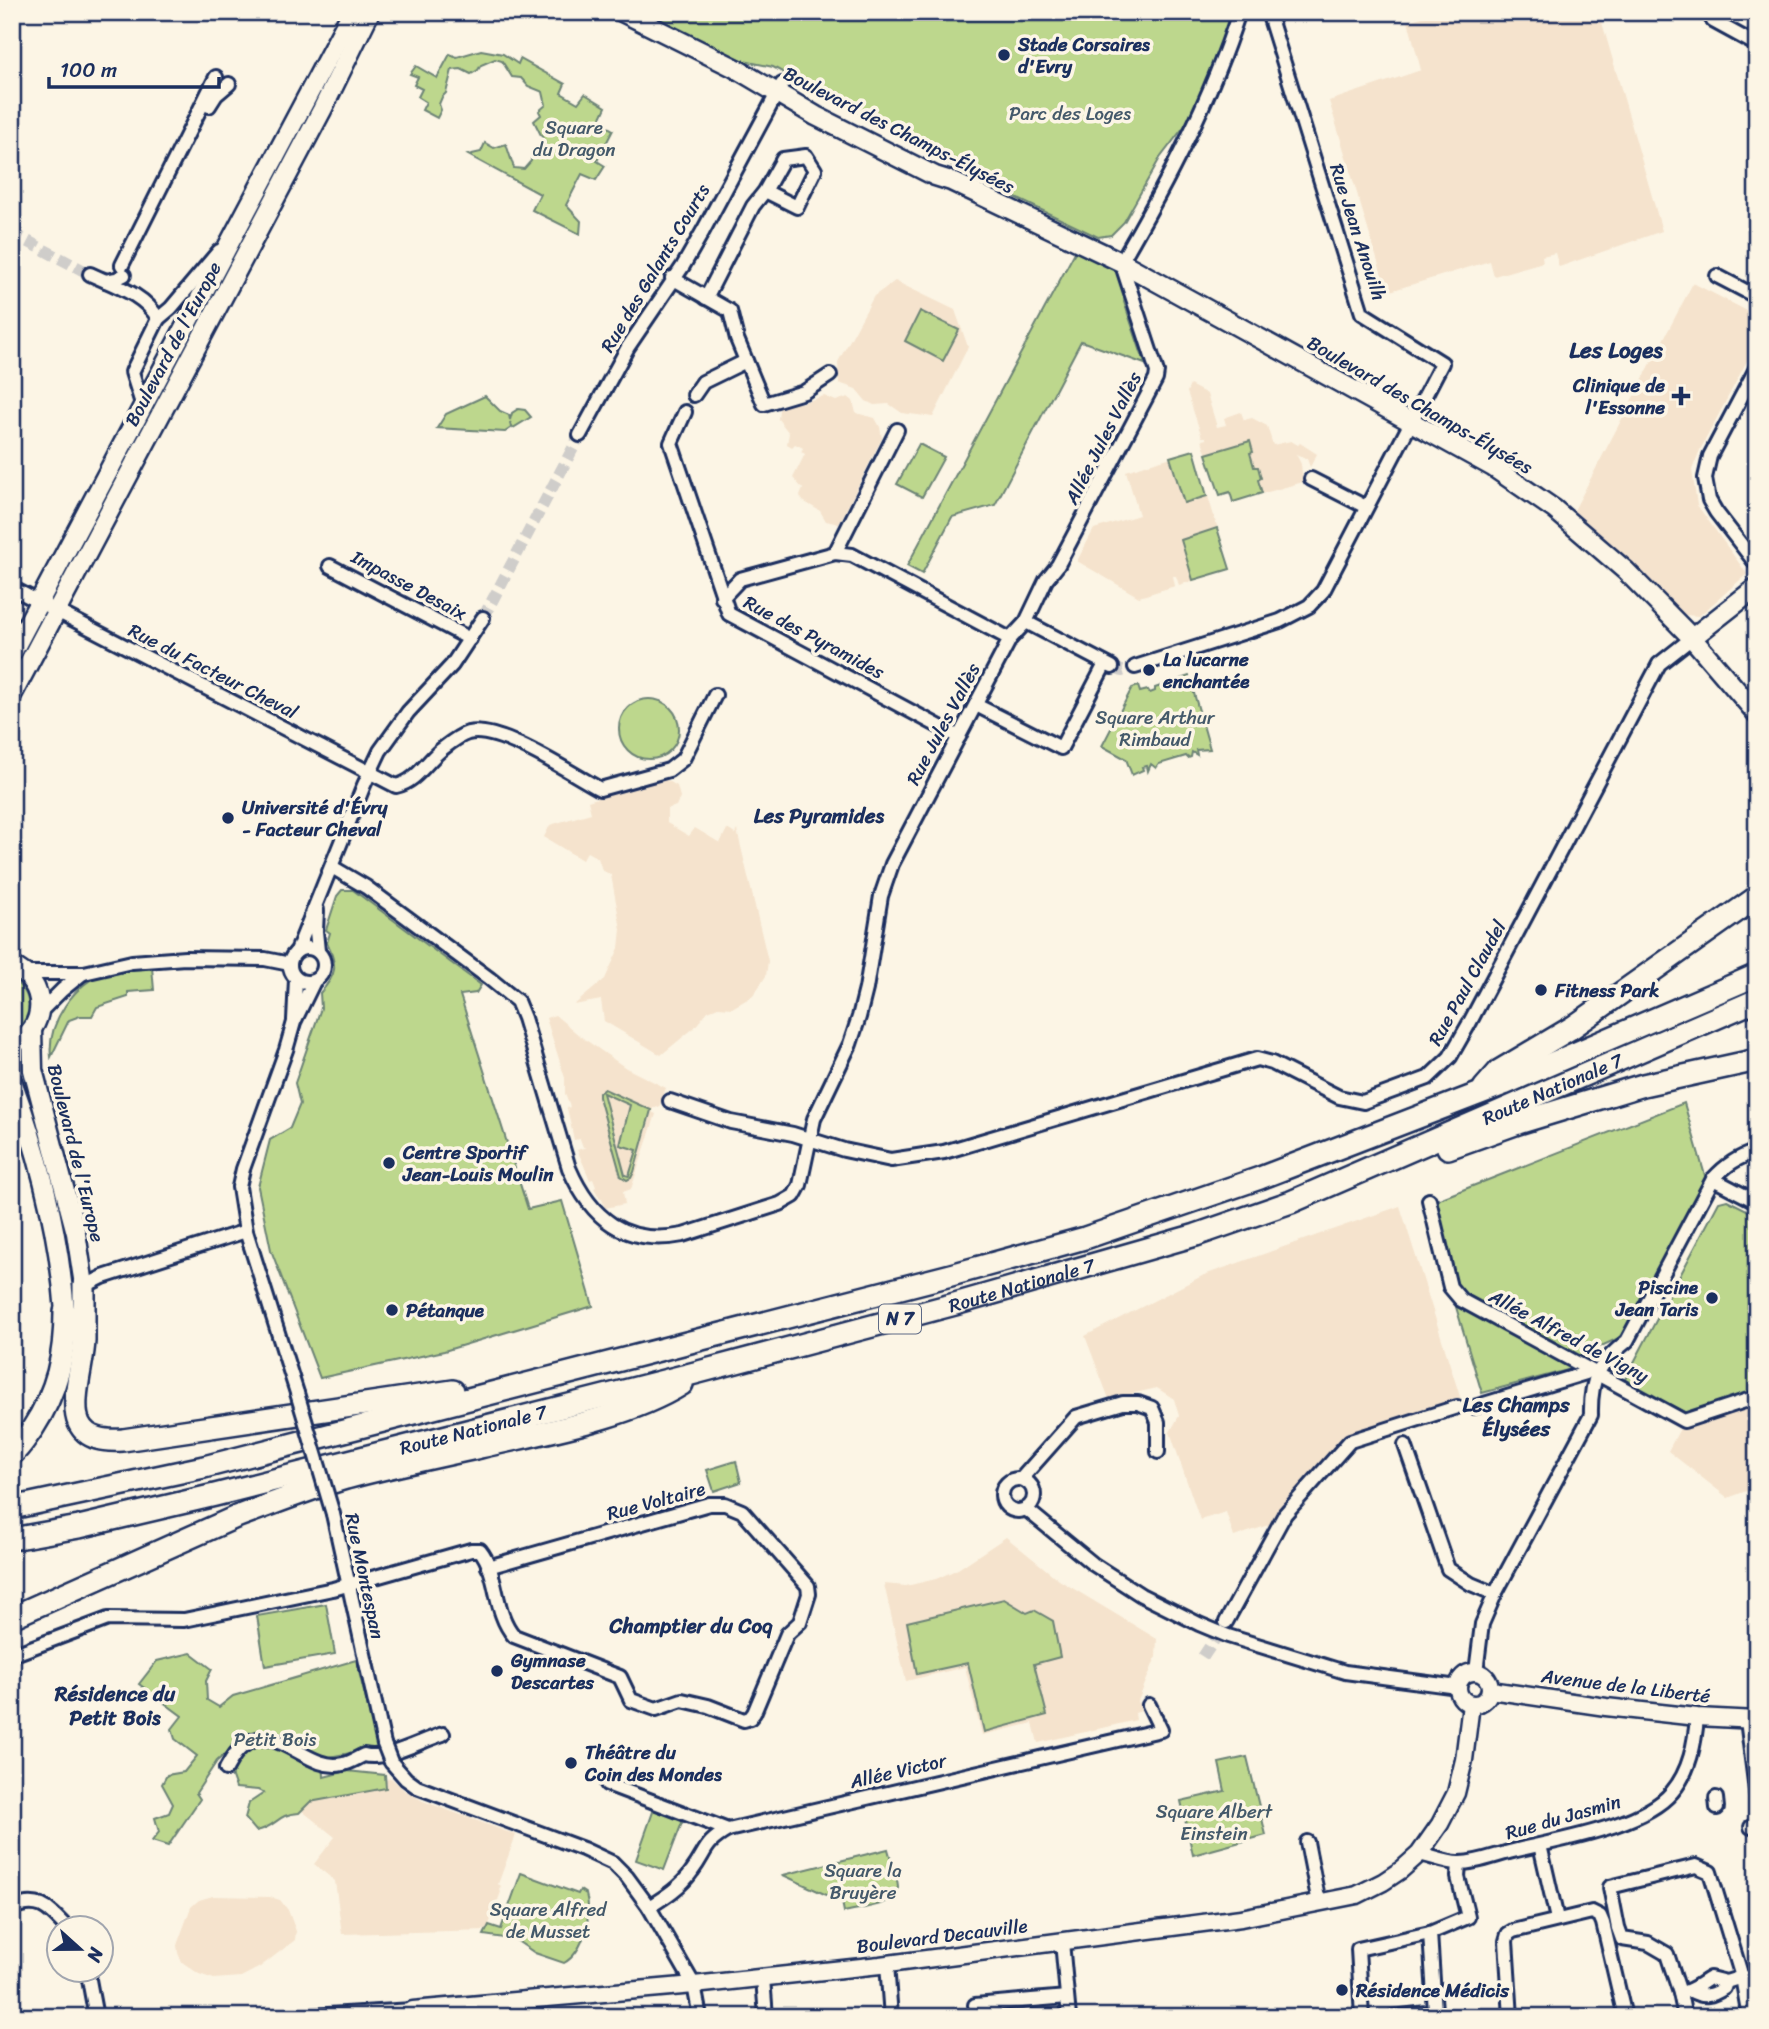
<svg xmlns="http://www.w3.org/2000/svg" width="1769" height="2029" font-family="Sriracha,sans-serif">
  <style>
    .built { fill: #f5e3cd }
    .green { fill: #bdd78d; stroke: #6c8376; stroke-width: 2; fill-rule: evenodd }
    .lines { fill: none; stroke-linecap: round; stroke-linejoin: round }
    .minor-tunnel { stroke: #cfcdca; stroke-width: 12; stroke-dasharray: 12 6; stroke-linecap: butt }
    .minor-casing { stroke: #1b2f5e; stroke-width: 18 }
    .tertiary-casing { stroke: #1b2f5e; stroke-width: 21 }
    .secondary-casing { stroke: #1b2f5e; stroke-width: 23 }
    .primary-casing { stroke: #1b2f5e; stroke-width: 26 }
    .minor { stroke: #fcf5e5; stroke-width: 12 }
    .tertiary { stroke: #fcf5e5; stroke-width: 16 }
    .secondary { stroke: #fcf5e5; stroke-width: 18 }
    .primary { stroke: #fcf5e5; stroke-width: 21 }
    .minor-bridge-casing { stroke: #1b2f5e; stroke-width: 18; stroke-linecap: butt }
    .minor-bridge { stroke: #fcf5e5; stroke-width: 12 }
    .poi-dot { fill: #1b2f5e; stroke: #fcf5e5; stroke-width: 2.5 }
    .labels { text-anchor: middle; dominant-baseline: central; stroke-width: 7; stroke-linejoin: round; paint-order: stroke }
    .shield { fill: #fcf5e5; stroke: #5e6a86; stroke-width: 2 }
    .shield-label { font-size: 18px; font-weight: bold; fill: #1b2f5e }
    .poi-label { font-size: 19px; font-weight: bold; fill: #1b2f5e; stroke: #fcf5e5; text-anchor: start }
    .park-label { font-size: 19px; fill: #44596a; stroke: #fcf5e5 }
    .street-label { font-size: 19px; fill: #1b2f5e; stroke: #fcf5e5 }
    .neighbourhood-label { font-size: 21px; font-weight: bold; fill: #1b2f5e; stroke: #fcf5e5 }
    .quarter-label { font-size: 23px; font-weight: bold; fill: #1b2f5e; stroke: #fcf5e5 }
  </style>
  <rect width="100%" height="100%" fill="#fcf5e5"/>
  <filter id="ink" filterUnits="userSpaceOnUse"><feTurbulence type="fractalNoise" baseFrequency=".0143" numOctaves="2"/><feDisplacementMap in="SourceGraphic" scale="14" xChannelSelector="R" yChannelSelector="G"/><feConvolveMatrix kernelMatrix="1 2 1 2 8 2 1 2 1" color-interpolation-filters="sRGB"/></filter>
  <g filter="url(#ink)">
    <!-- built -->
    <g class="built">
      <path d="M1439,12H1599L1662,231L1559,267L1555,253L1542,256L1543,262L1494,276L1490,261L1387,292L1329,101L1421,70L1408,21Z"/>
      <path d="M895,281L955,310L968,347L933,417L902,413L889,404L874,405L866,401L856,389L839,383L838,362L874,296Z"/>
      <path d="M1693,283L1757,316V342L1700,450L1692,470L1697,505L1747,574L1699,616L1685,615L1570,518Z"/>
      <path d="M1190,385L1207,394L1217,427L1226,425L1224,418L1241,412L1244,420L1252,418L1267,426L1273,445L1291,441L1298,445L1300,443L1317,454L1310,467L1307,459L1296,454L1301,464L1303,482L1233,502L1230,492L1220,495L1202,440L1206,439V437H1202L1187,392Z"/>
      <path d="M824,396L836,401L848,397L853,401L856,413L875,418L880,427L882,438L839,524L826,521L820,511L803,501L800,496L803,489L793,478L805,454L801,452L803,448L795,444L792,447L787,444L789,433L778,419L779,409L788,402L801,403Z"/>
      <path d="M1194,450L1230,569L1179,585L1176,576H1173L1175,586L1139,597L1077,561L1094,529L1139,515L1126,471Z"/>
      <path d="M662,777L677,786L680,797L676,806L667,809V823L689,836L695,828L720,843L727,829L735,834L737,830L768,961L766,976L753,996L732,1008L718,1007L708,1011L694,1028L661,1055L604,1021L601,1000L574,1005L605,979L619,948L621,929L611,875L602,870L598,858L587,852L582,860L544,837L550,825L591,813L588,801Z"/>
      <path d="M555,1015L580,1036L626,1068L666,1088L659,1107L653,1108L652,1112L656,1114L631,1189L623,1192L625,1204L605,1208L602,1199H600L594,1188L596,1187L593,1179L590,1180L582,1161L577,1150L586,1147H583L580,1139L574,1140L567,1108L570,1107L565,1094V1078L546,1018Z"/>
      <path d="M1400,1206L1462,1403L1344,1441L1274,1523L1234,1537L1226,1512L1200,1520L1170,1432L1179,1416L1174,1399L1157,1388L1109,1399L1085,1336L1204,1275Z"/>
      <path d="M1747,1400L1757,1426V1484L1754,1488L1728,1498L1668,1451L1684,1421Z"/>
      <path d="M1006,1537L1059,1580L1157,1639L1156,1657L1138,1701L1141,1711L1135,1713L1136,1720L1038,1743L1033,1723L982,1735L965,1667L906,1681L884,1584L906,1586L936,1579L958,1569Z"/>
      <path d="M391,1778L404,1790L423,1801L516,1835L498,1884L501,1886L499,1890L501,1892L487,1930L342,1934L335,1881L314,1864L335,1837L287,1799L370,1785Z"/>
      <path d="M213,1896L270,1897L280,1900L288,1910L296,1931L295,1940L260,1967L241,1977L214,1979L199,1974L182,1962L178,1953L177,1945L191,1907L199,1900Z"/>
    </g>
    <!-- green -->
    <g class="green">
      <path d="M645,12H1239L1209,94L1160,158L1124,222L1111,235L1098,237L974,178L910,140L773,67L739,60Z"/>
      <path d="M481,50L503,54L518,64L520,59L565,84L561,93L578,103L585,94L606,107L599,122L613,130L597,161L605,166L596,180L582,174L566,205L581,221L580,234L532,210L540,194L468,155L481,152L485,143L494,148L506,144L514,168L524,169L531,161L532,151L541,150L545,143L534,121L541,115L539,111L546,105L543,92L528,86L521,78L512,77L502,61L495,59L481,65L478,70L471,74L461,69L452,70L446,93L442,97L439,104L441,110L437,118L422,110L426,102L418,97L422,89L414,85L418,77L410,74L416,66L437,78L450,54L457,57Z"/>
      <path d="M1076,250L1119,272L1126,291L1124,302L1145,364L1081,341L995,505L952,517L922,574L907,566Z"/>
      <path d="M920,311L959,330L943,361L905,341Z"/>
      <path d="M485,396L500,411L509,415L510,420L512,413L518,409L525,410L531,417L513,428L510,422L511,428L505,432L437,428L446,414Z"/>
      <path d="M1250,441L1253,452L1250,453L1254,467H1258L1261,478L1258,480L1262,493L1233,502L1230,492L1220,495L1206,454Z"/>
      <path d="M919,444L944,457L922,497L897,484Z"/>
      <path d="M1194,450L1207,496L1184,503L1170,457Z"/>
      <path d="M1217,528L1230,569L1193,580L1181,540Z"/>
      <path d="M1189,676L1210,749L1196,750L1197,755L1192,752L1191,757L1188,758L1186,756L1159,764L1156,768L1151,764L1148,771L1147,766L1142,767L1143,770L1132,775L1126,759L1102,746L1132,688L1138,686L1140,692L1148,690L1150,693L1155,691V688Z"/>
      <circle cx="649" cy="729" r="30"/>
      <path d="M342,890H353L481,985L476,993L460,995L528,1209L562,1201L593,1306L444,1351L320,1378L271,1250L258,1187L270,1140L290,1128L300,1104L295,1083L321,1008L320,993C337,974 338,966 327,943L330,933L326,930L337,896Z"/>
      <path d="M152,967L154,990L128,992V997L97,1007L92,1016H80L69,1020L51,1057C47,1023 74,982 108,972C121,969 138,969 152,967Z"/>
      <path d="M12,980C34,993 34,1019 12,1032Z"/>
      <path d="M604,1089L651,1110L634,1172L631,1178L627,1180L621,1176L599,1097V1093ZM603,1093L630,1105L620,1145L637,1150L629,1176L625,1175Z"/>
      <path d="M1684,1103L1706,1179L1621,1337L1599,1347L1591,1362L1473,1302L1459,1291L1450,1274L1437,1200Z"/>
      <path d="M1727,1200L1757,1215V1389L1754,1394L1696,1412L1686,1413L1624,1381L1719,1202Z"/>
      <path d="M1461,1304L1579,1367L1482,1393L1456,1307Z"/>
      <path d="M736,1461L741,1482L714,1491L707,1470Z"/>
      <path d="M1004,1599L1027,1613L1034,1610L1053,1621L1060,1657L1034,1664L1047,1715L984,1732L968,1663L917,1674L907,1622Z"/>
      <path d="M326,1604L335,1654L265,1666L257,1616Z"/>
      <path d="M191,1653L212,1669L206,1681L207,1700L219,1707L233,1696L356,1660L378,1748L323,1758L324,1777L347,1771L385,1775L386,1788L310,1802L299,1813C276,1814 277,1827 256,1831L245,1818L249,1803L264,1793L258,1790L236,1788L224,1755L217,1761L196,1793L200,1799L168,1846L152,1841L159,1832L155,1818L169,1813L173,1804L162,1784L167,1775L184,1772L197,1756L175,1739L172,1729L182,1716L139,1684L157,1661Z"/>
      <path d="M1247,1757L1266,1835L1193,1855L1181,1801L1225,1791L1219,1763Z"/>
      <path d="M654,1809L683,1820L664,1870L636,1860Z"/>
      <path d="M888,1849C891,1861 898,1876 898,1888C897,1906 859,1908 844,1912L842,1902L783,1875Z"/>
      <path d="M521,1873L578,1894L580,1890L586,1894C592,1915 585,1951 564,1963L535,1953L510,1936L504,1938L484,1935L489,1925L501,1929Z"/>
    </g>
    <g class="lines">
      <!-- minor-tunnel -->
      <g class="minor-tunnel">
        <path d="M12,233L90,274"/>
        <path d="M483,618L580,435"/>
        <path d="M1112,667L1122,671L1135,667"/>
        <path d="M1203,1657L1224,1625"/>
      </g>
      <defs>
        <g id="minor">
          <path d="M1708,12L1713,21L1757,45"/>
          <path d="M209,106L216,95L229,84"/>
          <path d="M122,265L216,77"/>
          <path d="M90,274C114,285 146,295 158,319L132,372L143,407"/>
          <path d="M1717,276L1757,297"/>
          <path d="M672,278L730,311L737,339L764,404L804,392L830,375"/>
          <path d="M106,281L116,279L124,275"/>
          <path d="M706,298L753,206L765,191L797,207L815,170L806,156L783,159L765,191"/>
          <path d="M158,319L171,308L219,251"/>
          <path d="M1757,367L1710,456L1705,478L1709,500L1716,512L1757,565"/>
          <path d="M694,395L703,382L746,361"/>
          <path d="M685,412L671,443L729,614L959,737"/>
          <path d="M580,435L628,347L683,266L703,231L782,84"/>
          <path d="M1311,479L1366,507"/>
          <path d="M835,553L897,430"/>
          <path d="M330,566L470,639"/>
          <path d="M12,588L396,786C416,782 426,762 441,750C450,743 458,736 468,733C500,725 570,773 600,789L669,770L683,759L715,695"/>
          <path d="M722,598L740,579L835,553L852,555L1010,639"/>
          <path d="M1026,622L1112,667"/>
          <path d="M1135,667L1280,621L1309,606L1323,591L1442,363L1362,313L1268,12"/>
          <path d="M976,705L1061,748L1105,664"/>
          <path d="M332,867L366,887L490,979L517,1001L524,1018L569,1168C591,1219 625,1246 683,1235L780,1204L794,1196L800,1185L814,1119L850,1044L859,1017L866,989L881,896L892,864L1010,639L1026,622L1046,580L1058,565L1156,379L1157,372L1121,262C1167,183 1211,99 1239,12"/>
          <path d="M317,910L316,931L318,951"/>
          <circle cx="307" cy="965" r="17"/>
          <path d="M297,951L364,785L380,751L408,712L452,665L483,618"/>
          <path d="M25,973H84L132,962L185,958L265,959L290,964"/>
          <path d="M39,1013L62,990L83,973"/>
          <path d="M294,1020L296,979"/>
          <path d="M670,1101L731,1122L793,1134L844,1150L891,1160L944,1152L1257,1059L1272,1063L1339,1097L1363,1102L1428,1078L1450,1057L1470,1022L1659,664L1692,638"/>
          <path d="M1713,1179L1757,1202"/>
          <path d="M1429,1200L1450,1287L1461,1300L1684,1421L1757,1397"/>
          <path d="M81,1288L103,1277L246,1231"/>
          <path d="M297,1393L246,1231L239,1187L243,1169L286,1050L294,1022L314,981"/>
          <path d="M1474,1407L1586,1373"/>
          <path d="M1405,1445L1448,1569L1471,1584L1495,1594"/>
          <path d="M1021,1479L1076,1417L1123,1403H1138L1152,1408L1158,1422V1452"/>
          <circle cx="1018" cy="1495" r="16"/>
          <path d="M1026,1509L1093,1564L1141,1595L1199,1624L1228,1636L1345,1672L1458,1687"/>
          <path d="M333,1514L384,1744"/>
          <path d="M1226,1622L1285,1514L1350,1441L1457,1407"/>
          <path d="M12,1655L108,1619L184,1620L333,1589L471,1550H480C499,1574 493,1612 514,1636L620,1677L631,1700L656,1709L682,1700L708,1706L744,1720L750,1718L754,1713L787,1634L800,1622L809,1594L808,1586L742,1511L725,1504H709L488,1567"/>
          <path d="M1476,1672L1482,1624L1495,1594L1591,1415C1590,1378 1599,1363 1627,1341L1713,1179C1726,1165 1738,1157 1757,1151"/>
          <path d="M1747,1720L1757,1798"/>
          <path d="M391,1762L406,1779L417,1787L583,1849L613,1863L627,1877L649,1907L694,1985L700,2017"/>
          <path d="M226,1769C230,1762 235,1752 242,1747C275,1718 307,1773 343,1764C350,1763 357,1758 364,1755C386,1761 420,1741 443,1734"/>
          <path d="M607,1784L728,1830"/>
          <path d="M1716,1798L1717,1808"/>
          <path d="M1751,1827L1757,1825"/>
          <path d="M1307,1842L1319,1903"/>
          <path d="M1540,1845L1557,1919"/>
          <path d="M1419,1854C1430,1856 1450,1864 1460,1863C1478,1863 1496,1855 1513,1851C1557,1840 1643,1827 1672,1792C1690,1771 1695,1743 1697,1717"/>
          <path d="M649,1907C665,1897 681,1887 692,1871C707,1851 703,1844 728,1830L1161,1730L1149,1705"/>
          <path d="M12,1908C39,1897 48,1908 66,1927"/>
          <path d="M1062,1942L1069,2017"/>
          <path d="M887,1964L891,2017"/>
          <path d="M87,1969L96,2017"/>
          <path d="M763,1978L766,2017"/>
          <path d="M1691,1991C1704,1998 1712,1996 1724,1988L1726,1982"/>
          <path d="M1680,1993C1693,1991 1699,1984 1710,1978L1726,1982L1742,1977H1757"/>
          <path d="M975,2005L1067,1997"/>
          <path d="M294,2017L413,2010"/>
          <path d="M1362,2017L1358,1949L1430,1933L1468,1917L1458,1877L1459,1864"/>
          <path d="M1393,2017L1435,2012L1430,1933"/>
          <path d="M1511,2017L1506,1941L1508,1934L1513,1931L1592,1912L1600,1916L1603,1923L1625,2017"/>
          <path d="M1685,2017L1680,1993L1667,1954L1648,1943L1622,1939L1618,1928L1610,1887L1696,1866L1710,1872L1742,1977L1749,2017"/>
        </g>
        <g id="tertiary">
          <circle cx="1474" cy="1688" r="16"/>
          <path d="M1490,1690L1606,1707L1697,1717L1757,1720"/>
          <path d="M411,2017L413,2010L694,1985L880,1965L1241,1918L1357,1895L1383,1882L1401,1870L1419,1854L1440,1824L1456,1793L1464,1760L1471,1704"/>
        </g>
        <g id="secondary">
          <path d="M622,12L735,68L816,116L935,176L951,181L1121,262L1493,467L1554,509L1626,571L1692,638L1757,714"/>
          <path d="M1692,638L1757,587"/>
          <path d="M12,653L352,12"/>
          <path d="M12,695L322,110L370,12"/>
          <path d="M12,966C48,981 49,1030 12,1044"/>
          <path d="M32,1030L33,1070L76,1233L84,1285"/>
          <path d="M12,1081C39,1154 59,1233 65,1312"/>
        </g>
        <g id="primary">
          <path d="M1484,1088L1499,1071L1573,1027L1757,897"/>
          <path d="M1448,1148L1518,1123L1643,1085L1757,1060"/>
          <path d="M84,1285C84,1304 84,1322 84,1341C83,1364 70,1403 79,1423C87,1440 106,1441 123,1440L453,1391"/>
          <path d="M12,1454C21,1447 26,1437 33,1428C57,1391 65,1356 65,1312"/>
          <path d="M12,1508L204,1467L951,1275L1085,1238L1260,1178L1504,1084L1757,975"/>
          <path id="s1" d="M12,1539L79,1527L215,1495L695,1373L955,1304L1196,1235L1291,1202L1757,1000"/>
          <path d="M12,1617L236,1517C272,1504 309,1489 346,1478C390,1466 436,1457 480,1447C544,1432 626,1419 682,1384"/>
        </g>
      </defs>
      <!-- minor casing -->
      <use href="#minor" class="minor-casing"/>
      <!-- tertiary casing -->
      <use href="#tertiary" class="tertiary-casing"/>
      <!-- secondary casing -->
      <use href="#secondary" class="secondary-casing"/>
      <!-- primary casing -->
      <use href="#primary" class="primary-casing"/>
      <!-- minor -->
      <use href="#minor" class="minor"/>
      <!-- tertiary -->
      <use href="#tertiary" class="tertiary"/>
      <!-- secondary -->
      <use href="#secondary" class="secondary"/>
      <!-- primary -->
      <use href="#primary" class="primary"/>
      <defs>
        <g id="minor-bridge">
          <path d="M297,1393L333,1514"/>
          <path d="M384,1744L391,1762"/>
        </g>
      </defs>
      <!-- minor-bridge casing -->
      <use href="#minor-bridge" class="minor-bridge-casing"/>
      <!-- minor-bridge -->
      <use href="#minor-bridge" class="minor-bridge"/>
    </g>
  </g>
  <!-- markers -->
  <g class="poi-dot">
    <circle cx="1004" cy="55" r="7"/>
    <path d="M1677.5 385.5h7v7h7v7h-7v7h-7v-7h-7v-7h7z"/>
    <circle cx="1149" cy="670" r="7"/>
    <circle cx="228" cy="818" r="7"/>
    <circle cx="1541" cy="990" r="7"/>
    <circle cx="389" cy="1163" r="7"/>
    <circle cx="1712" cy="1298" r="7"/>
    <circle cx="392" cy="1310" r="7"/>
    <circle cx="497" cy="1671" r="7"/>
    <circle cx="571" cy="1763" r="7"/>
    <circle cx="1342" cy="1990" r="7"/>
  </g>
  <g class="labels">
    <!-- shield labels -->
    <rect class="shield" x="879" y="1304.5" width="42" height="29" rx="5"/>
    <g class="shield-label">
      <text x="900" y="1319">N 7</text>
    </g>
    <!-- poi labels -->
    <g class="poi-label">
      <text x="1018" y="44">Stade Corsaires<tspan x="1018" dy="22">d'Evry</tspan></text>
      <text x="1665" y="385" text-anchor="end">Clinique de<tspan x="1665" dy="22">l'Essonne</tspan></text>
      <text x="1163" y="659">La lucarne<tspan x="1163" dy="22">enchantée</tspan></text>
      <text x="242" y="807">Université d'Évry<tspan x="242" dy="22">- Facteur Cheval</tspan></text>
      <text x="1555" y="990">Fitness Park</text>
      <text x="403" y="1152">Centre Sportif<tspan x="403" dy="22">Jean-Louis Moulin</tspan></text>
      <text x="1698" y="1287" text-anchor="end">Piscine<tspan x="1698" dy="22">Jean Taris</tspan></text>
      <text x="406" y="1310">Pétanque</text>
      <text x="511" y="1660">Gymnase<tspan x="511" dy="22">Descartes</tspan></text>
      <text x="585" y="1752">Théâtre du<tspan x="585" dy="22">Coin des Mondes</tspan></text>
      <text x="1356" y="1990">Résidence Médicis</text>
    </g>
    <!-- park labels -->
    <g class="park-label">
      <text x="1070" y="113">Parc des Loges</text>
      <text x="574" y="127">Square<tspan x="574" dy="22">du Dragon</tspan></text>
      <text x="1155" y="717">Square Arthur<tspan x="1155" dy="22">Rimbaud</tspan></text>
      <text x="275" y="1739">Petit Bois</text>
      <text x="1214" y="1811">Square Albert<tspan x="1214" dy="22">Einstein</tspan></text>
      <text x="863" y="1870">Square la<tspan x="863" dy="22">Bruyère</tspan></text>
      <text x="548" y="1909">Square Alfred<tspan x="548" dy="22">de Musset</tspan></text>
    </g>
    <!-- street labels -->
    <g class="street-label">
      <text transform="translate(899 130) rotate(27)">Boulevard des Champs-Élysées</text>
      <text transform="translate(1358 232) rotate(72)">Rue Jean Anouilh</text>
      <text transform="translate(655 268) rotate(-59)">Rue des Galants Courts</text>
      <text transform="translate(173 344) rotate(-62)">Boulevard de l'Europe</text>
      <text transform="translate(1420 405) rotate(30)">Boulevard des Champs-Élysées</text>
      <text transform="translate(1103 438) rotate(-63)">Allée Jules Vallès</text>
      <text transform="translate(409 585) rotate(28)">Impasse Desaix</text>
      <text transform="translate(814 637) rotate(28)">Rue des Pyramides</text>
      <text transform="translate(213 671) rotate(27)">Rue du Facteur Cheval</text>
      <text transform="translate(943 724) rotate(-62)">Rue Jules Vallès</text>
      <text transform="translate(1467 983) rotate(-61)">Rue Paul Claudel</text>
      <text stroke="none"><textPath href="#s1" startOffset="1608">Route Nationale 7</textPath></text>
      <text transform="translate(76 1153) rotate(76)">Boulevard de l'Europe</text>
      <text stroke="none"><textPath href="#s1" startOffset="1041">Route Nationale 7</textPath></text>
      <text transform="translate(1569 1336) rotate(28)">Allée Alfred de Vigny</text>
      <text stroke="none"><textPath href="#s1" startOffset="474">Route Nationale 7</textPath></text>
      <text transform="translate(656 1501) rotate(-15)">Rue Voltaire</text>
      <text transform="translate(365 1576) rotate(78)">Rue Montespan</text>
      <text transform="translate(1626 1686) rotate(7)">Avenue de la Liberté</text>
      <text transform="translate(898 1771) rotate(-13)">Allée Victor</text>
      <text transform="translate(1563 1817) rotate(-16)">Rue du Jasmin</text>
      <text transform="translate(942 1936) rotate(-7)">Boulevard Decauville</text>
    </g>
    <!-- neighbourhood labels -->
    <g class="neighbourhood-label">
      <text x="819" y="816">Les Pyramides</text>
      <text x="1516" y="1405">Les Champs<tspan x="1516" dy="24">Élysées</tspan></text>
      <text x="691" y="1626">Champtier du Coq</text>
      <text x="115" y="1694">Résidence du<tspan x="115" dy="24">Petit Bois</tspan></text>
    </g>
    <!-- quarter labels -->
    <g class="quarter-label">
      <text x="1616" y="350">Les Loges</text>
    </g>
  </g>
  <!-- margin -->
  <rect width="1769" height="2029" fill="none" stroke="#fcf5e5" stroke-width="42"/>
  <rect x="21" y="21" width="1727" height="1987" fill="none" stroke="#1b2f5e" stroke-width="2.5" filter="url(#ink)"/>
  <!-- north arrow -->
  <g transform="translate(80 1949) rotate(111)"><circle r="33" fill="#fcf5e5" stroke="#a2a6af" stroke-width="2"/>
  <path d="M0-5L12 26L0 18L-12 26Z" fill="#1b2f5e"/>
  <text y="-10" font-size="19" font-weight="bold" text-anchor="middle" fill="#1b2f5e">N</text>
  </g>
  <!-- scale -->
  <path d="M49 77v10h170v-10" fill="none" stroke="#1b2f5e" stroke-width="3.5"/>
  <text x="60" y="77" font-size="21" fill="#1b2f5e" stroke="#fcf5e5" stroke-width="5" paint-order="stroke">100 m</text>
</svg>
